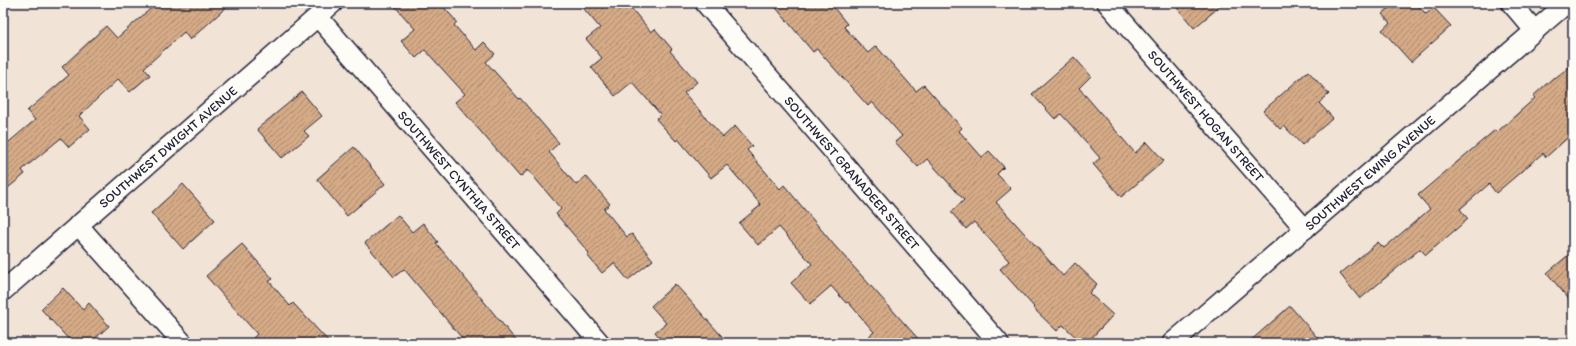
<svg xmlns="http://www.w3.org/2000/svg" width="1576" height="346" font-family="Itim,sans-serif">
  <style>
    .building { fill: url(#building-hatch); stroke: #22223b }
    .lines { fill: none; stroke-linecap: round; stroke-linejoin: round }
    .minor-casing { stroke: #22223b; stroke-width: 22 }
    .minor { stroke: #fdfcf7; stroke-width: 19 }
    .labels { text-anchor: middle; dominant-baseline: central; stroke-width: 3; stroke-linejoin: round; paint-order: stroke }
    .street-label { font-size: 13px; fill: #22223b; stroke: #fdfcf7 }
  </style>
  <defs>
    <pattern id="building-hatch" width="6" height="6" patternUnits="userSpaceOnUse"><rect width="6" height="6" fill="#d5aa86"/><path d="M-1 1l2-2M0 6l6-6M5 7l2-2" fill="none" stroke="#ac8a6f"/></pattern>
  </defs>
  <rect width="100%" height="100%" fill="#f1e3d5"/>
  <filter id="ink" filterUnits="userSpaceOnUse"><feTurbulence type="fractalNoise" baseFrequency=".025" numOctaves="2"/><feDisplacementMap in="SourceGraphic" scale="8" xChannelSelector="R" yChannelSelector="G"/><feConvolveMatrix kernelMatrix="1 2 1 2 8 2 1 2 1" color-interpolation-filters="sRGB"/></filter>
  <g filter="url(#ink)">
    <!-- building -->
    <g class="building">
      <path d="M157,3H231L190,40L184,32L144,68L150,75L130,92L118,79L79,116L90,129L69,147L61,138L22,170L25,174L3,192V147L35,120L27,111L69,75L62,67L106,26L117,38Z"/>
      <path d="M392,3H440L457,22L454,25L476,50L484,42L495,54L486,62L519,99L520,98L559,143L549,152L576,185L586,176L610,204L604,209L627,237L632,234L653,260L628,280L614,263L602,273L587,255L589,253L556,214L561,209L528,170L520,177L455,102L465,94L425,50L416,58L401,41L415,29Z"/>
      <path d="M579,3H627L651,32L655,29L672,49L670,51L697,82L684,93L723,137L735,126L752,146L747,150L780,189L784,185L834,245L922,343H861L874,332L848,302L846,303L831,286L810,304L791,283L812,264L779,227L758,245L739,223L761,205L727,165L711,178L678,139L676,141L656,119L661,115L632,82L615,96L591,67L602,58L586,39L600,28Z"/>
      <path d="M772,3H830L847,24L844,27L868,53L876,46L916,91L924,85L962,128L959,131L982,157L989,151L1004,167L997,174L1011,189L996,202L1063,276L1075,263L1097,284L1089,293L1113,315L1087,343H1082L1063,325L1057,331L1033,308L1034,307L1000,269L1009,261L974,222L966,229L951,212L964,200L927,159L918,167L895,142L902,136L872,102L868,106L817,49L813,52Z"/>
      <path d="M1173,3H1224L1194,28Z"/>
      <path d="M1395,3H1416L1426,14L1434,8L1451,26L1411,62L1382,30L1390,23L1382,14Z"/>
      <path d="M1074,57L1091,76L1079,88L1135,153L1147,142L1164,161L1121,197L1093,164L1100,158L1080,135L1061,114L1055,119L1032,94Z"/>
      <path d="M1573,64V133L1546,157L1543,153L1496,193L1489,184L1460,209L1468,219L1426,255L1420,249L1360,299L1340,274L1378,242L1384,248L1430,209L1418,195L1495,130L1497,132L1535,98L1533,96L1554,77L1555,78Z"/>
      <path d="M1308,71L1329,94L1319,103L1333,118L1302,145L1284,126L1280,129L1263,111Z"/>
      <path d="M302,92L322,116L304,131L309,136L282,158L257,129Z"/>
      <path d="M354,147L385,184L347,216L317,179Z"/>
      <path d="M183,184L215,220L183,249L151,213Z"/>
      <path d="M398,215L412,232L423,223L438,242L436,243L518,343H466L404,269L394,277L365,243Z"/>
      <path d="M242,244L273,279L269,281L290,306L293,303L330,343H248L257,334L206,276Z"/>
      <path d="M1573,251V304L1547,273Z"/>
      <path d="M675,284L728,343H664L655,332L666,323L651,306Z"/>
      <path d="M63,288L83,310L89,303L109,326L90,343H72L41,309Z"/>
      <path d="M1290,306L1322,343H1248Z"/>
    </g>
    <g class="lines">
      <defs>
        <g id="minor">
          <path d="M705,3L999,343"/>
          <path d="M1107,3L1305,229"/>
          <path d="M1511,3L1535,31"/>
          <path d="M318,17L600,343"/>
          <path d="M78,225L183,343"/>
          <path d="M3,291L333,3"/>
          <path d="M1172,343L1567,3"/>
        </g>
      </defs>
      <!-- minor casing -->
      <use href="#minor" class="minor-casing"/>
      <!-- minor -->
      <use href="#minor" class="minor"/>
    </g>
  </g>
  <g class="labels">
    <!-- street labels -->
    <g class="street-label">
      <text transform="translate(1206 116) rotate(49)">SOUTHWEST HOGAN STREET</text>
      <text transform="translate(168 147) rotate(-41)">SOUTHWEST DWIGHT AVENUE</text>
      <text transform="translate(852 173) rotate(49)">SOUTHWEST GRANADEER STREET</text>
      <text transform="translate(1370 173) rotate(-41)">SOUTHWEST EWING AVENUE</text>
      <text transform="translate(459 180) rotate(49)">SOUTHWEST CYNTHIA STREET</text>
    </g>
  </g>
  <!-- margin -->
  <rect width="1576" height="346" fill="none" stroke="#fdfcf7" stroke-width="16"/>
  <rect x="8" y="8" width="1560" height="330" fill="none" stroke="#22223b" stroke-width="1.5" filter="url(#ink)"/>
</svg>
